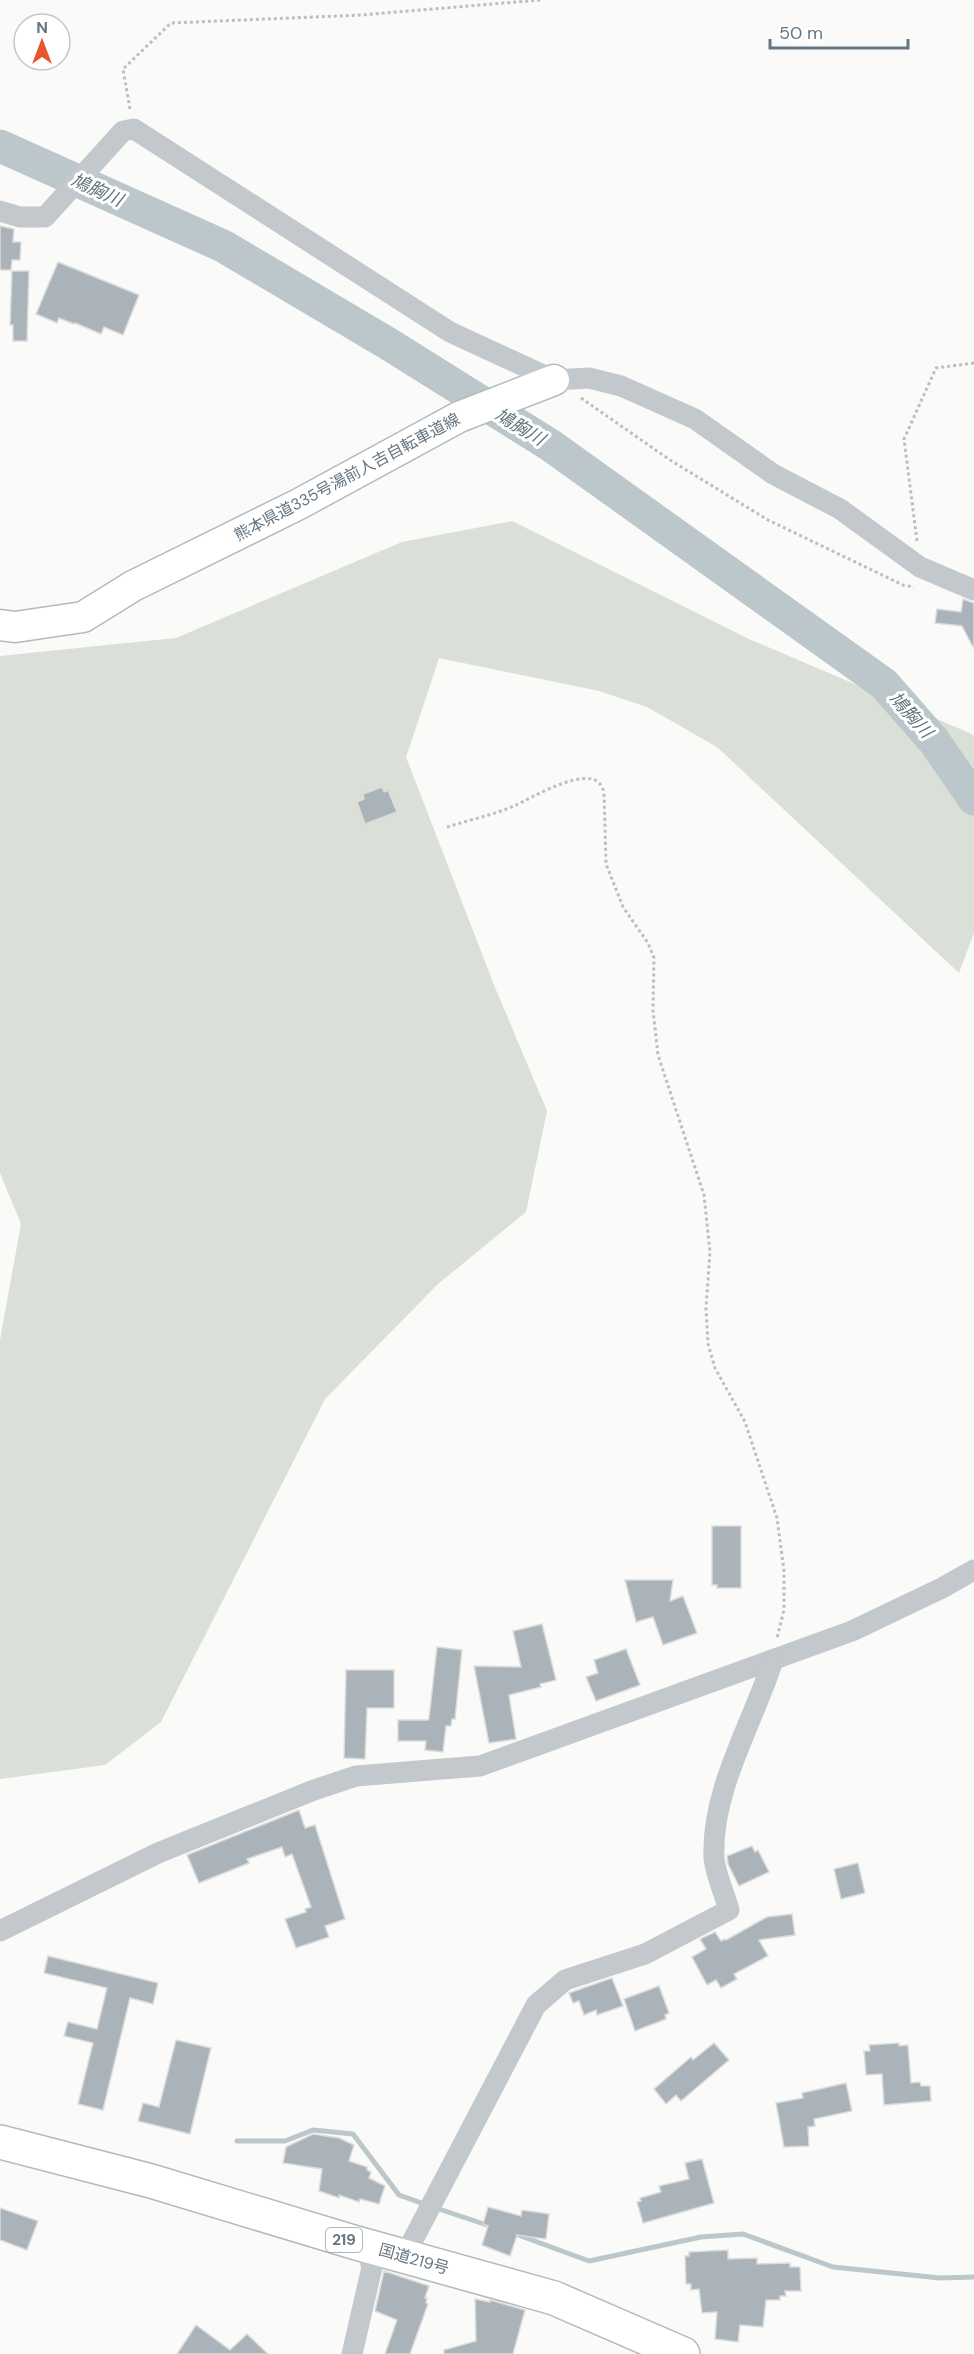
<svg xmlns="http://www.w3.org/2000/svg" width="974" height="2354" font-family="'DM Sans','Noto Sans JP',sans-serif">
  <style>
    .green { fill: #dadfd7 }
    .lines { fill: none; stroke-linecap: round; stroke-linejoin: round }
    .stream { stroke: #bbc7cb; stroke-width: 5 }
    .river { stroke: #bbc7cb; stroke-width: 33 }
    .building { fill: #aab3b9; stroke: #dcdcda; stroke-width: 1.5 }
    .secondary-casing { stroke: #b3babf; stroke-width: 33 }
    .trunk-casing { stroke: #b4b9bd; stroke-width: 36 }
    .path { stroke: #bbbfc2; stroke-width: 3; stroke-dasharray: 3 3; stroke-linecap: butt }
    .minor { stroke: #c3c8cc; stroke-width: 21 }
    .secondary { stroke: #fff; stroke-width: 30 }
    .trunk { stroke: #fff; stroke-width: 33 }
    .labels { text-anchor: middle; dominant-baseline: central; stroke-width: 6; stroke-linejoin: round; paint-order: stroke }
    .shield { fill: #fff; stroke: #939fa8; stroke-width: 1.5 }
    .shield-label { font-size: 15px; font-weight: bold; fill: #657683 }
    .street-label { font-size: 16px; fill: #657683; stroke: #fff }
    .water-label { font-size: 18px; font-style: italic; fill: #60757c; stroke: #fff }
  </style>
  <rect width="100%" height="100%" fill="#fafaf8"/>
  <!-- green -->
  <path class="green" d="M512,521L749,639L972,734L974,737V933L959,973L717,747L647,707L599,691L439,658L406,757L494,985L547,1111L526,1212L438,1284L325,1399L161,1722L105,1765L0,1779V1340L21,1224L0,1173V656L176,638L402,542Z"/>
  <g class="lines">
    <!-- stream -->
    <g class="stream">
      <path d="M237,2141H285L313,2130L353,2134L399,2195L427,2205"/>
      <path d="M436,2208L490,2226"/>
      <path d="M513,2233L589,2261L701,2237L743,2234L833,2267L940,2278L974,2277"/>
    </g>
    <!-- river -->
    <path class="river" d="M0,146L223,246L387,343L550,445L884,684L934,741L974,799"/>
  </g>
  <!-- building -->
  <g class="building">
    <path d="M0,226L14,229L13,242H21L20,260H12L11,270H0Z"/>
    <path d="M58,262L139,295L123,335L104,327L101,334L75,323L74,324L59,318L57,323L36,314Z"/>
    <path d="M12,271H29L27,341H13V325H10Z"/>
    <path d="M963,599L974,603V649L962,626L935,623L937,609L961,612Z"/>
    <path d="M382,787L384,792L388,790L397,812L365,824L357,802L364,799L363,794Z"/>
    <path d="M712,1526H741V1588H717V1585H712Z"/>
    <path d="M625,1580H673L670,1601L683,1596L697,1633L663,1645L653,1617L636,1622Z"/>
    <path d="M542,1624L556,1680L540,1684L541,1687L509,1695L516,1739L489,1743L474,1666L521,1667L513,1631Z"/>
    <path d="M437,1647L462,1650L455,1719H452L451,1726H446L443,1752L425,1750L426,1741H398V1720H428L429,1718Z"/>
    <path d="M626,1649L640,1685L596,1701L586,1677L598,1673L594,1660Z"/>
    <path d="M346,1670H394V1708H367L365,1759L344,1758Z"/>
    <path d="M299,1810L305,1828L315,1825L345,1919L325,1926L329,1937L296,1948L285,1919L306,1912L305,1909L311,1907L292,1854L285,1857L282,1847L247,1859L249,1863L199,1883L187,1855Z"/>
    <path d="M752,1846L755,1852L758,1850L769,1872L739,1886L728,1864L727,1856Z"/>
    <path d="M858,1863L865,1893L841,1899L834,1869Z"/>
    <path d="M792,1914L795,1935L759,1940L768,1956L734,1974L737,1979L721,1988L716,1980L707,1985L692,1957L706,1949L700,1939L715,1932L721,1941L725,1939L726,1940L767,1917Z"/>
    <path d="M48,1956L158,1983L153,2004L130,1998L103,2110L78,2104L93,2043L64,2036L68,2022L97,2029L107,1988L44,1973Z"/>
    <path d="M612,1978L623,2006L597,2015L596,2010L584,2015L579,2001L573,2003L569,1993Z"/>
    <path d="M659,1986L669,2013L665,2015L666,2019L635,2031L624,1999Z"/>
    <path d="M176,2040L211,2048L190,2134L138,2121L143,2103L159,2107Z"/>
    <path d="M714,2043L729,2060L681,2101L676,2095L666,2104L654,2089L691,2057L693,2060Z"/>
    <path d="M899,2043V2046L908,2045L911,2083L920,2082L921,2086H930L931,2101L884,2105L882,2074L866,2075L864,2051H870L869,2045Z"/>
    <path d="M846,2083L852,2111L814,2119L815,2126L808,2127L809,2146L784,2147L776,2103L803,2098L802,2093Z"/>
    <path d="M313,2134L339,2138L354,2145L349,2161L367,2167V2170L371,2172L369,2178L385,2186L379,2204L360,2199L359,2202L339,2195V2198L319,2191L322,2169L283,2163L286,2147Z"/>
    <path d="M702,2159L714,2203L643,2223L637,2202L641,2201L640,2198L661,2192L659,2186L689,2179L685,2163Z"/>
    <path d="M488,2207L521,2216L522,2210L549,2214L546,2239L517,2235L510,2256L482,2245L488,2226L483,2224Z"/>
    <path d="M0,2208L38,2221L27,2250L0,2240Z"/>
    <path d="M728,2250V2259L757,2258V2264L790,2263V2267H800L801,2291H785L786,2296H780V2300H766L763,2327L740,2325L738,2342L715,2339L717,2312L702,2313L699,2289L691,2290V2284H686L685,2256H689V2252Z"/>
    <path d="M384,2271L429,2286L425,2298H427L426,2303L428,2304L410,2354H385L397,2320L375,2311Z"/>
    <path d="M475,2299L490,2302V2300L525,2310L513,2354H444V2350L476,2341Z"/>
    <path d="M196,2325L230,2350L247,2334L268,2354H177Z"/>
  </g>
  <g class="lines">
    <defs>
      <path id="secondary" d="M0,625L15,627L83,617L133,586L299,504L459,417L554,380"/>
      <path id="trunk" d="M0,2142L151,2181L353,2242L554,2298L683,2354"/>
    </defs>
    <!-- secondary casing -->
    <use href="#secondary" class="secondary-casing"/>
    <!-- trunk casing -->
    <use href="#trunk" class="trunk-casing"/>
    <!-- path -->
    <g class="path">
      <path d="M130,109L123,69L171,23L361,15L541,0"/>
      <path d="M581,398L670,460L768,520L903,585L914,587"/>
      <path d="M917,541L904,439L936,368L974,363"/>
      <path d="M447,827C469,820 493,815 514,806C533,797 570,775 592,779C599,781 602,786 604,792L606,864L623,907L648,943L654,958L653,1010L658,1055L704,1195L710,1252L706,1308L708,1344L715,1368L745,1422L777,1518L784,1571V1610L777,1638"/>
    </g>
    <!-- minor -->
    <g class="minor">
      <path d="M0,211L20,217H45L123,131L134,129L450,332L554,380L589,378L621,386L695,419L773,474L840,509L920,567L974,590"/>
      <path d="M0,1931L158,1853L314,1790L356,1776L480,1766L852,1631L942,1588L974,1570"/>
      <path d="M404,2257L536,2005L565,1980L645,1954L729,1910C725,1894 715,1874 714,1857C711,1790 753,1723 773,1660"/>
      <path d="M352,2354L372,2267L366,2246"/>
    </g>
    <!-- secondary -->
    <use href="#secondary" class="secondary"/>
    <!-- trunk -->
    <use href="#trunk" class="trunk"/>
  </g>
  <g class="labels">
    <!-- shield labels -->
    <rect class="shield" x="326" y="2228" width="36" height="24" rx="4.5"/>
    <g class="shield-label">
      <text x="344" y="2240">219</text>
    </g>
    <!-- street labels -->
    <g class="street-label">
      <text transform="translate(347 477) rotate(-28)">熊本県道335号湯前人吉自転車道線</text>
      <text transform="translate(414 2259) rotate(16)">国道219号</text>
    </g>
    <!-- water labels -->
    <g class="water-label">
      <text transform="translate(97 190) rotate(24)">鳩胸川</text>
      <text transform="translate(520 427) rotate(31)">鳩胸川</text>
      <text transform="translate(911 715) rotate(48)">鳩胸川</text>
    </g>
  </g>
  <!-- north arrow -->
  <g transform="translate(42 42)"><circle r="28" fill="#ffffff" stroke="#c1c8cd" stroke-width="1.5"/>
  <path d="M0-4.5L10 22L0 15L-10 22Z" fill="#e4572e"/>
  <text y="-9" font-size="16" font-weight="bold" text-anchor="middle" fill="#657683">N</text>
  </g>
  <!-- scale -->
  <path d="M770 39v9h138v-9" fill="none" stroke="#657683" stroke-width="3"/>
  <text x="779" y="39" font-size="18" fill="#657683" stroke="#ffffff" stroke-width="4.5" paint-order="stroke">50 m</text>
</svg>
